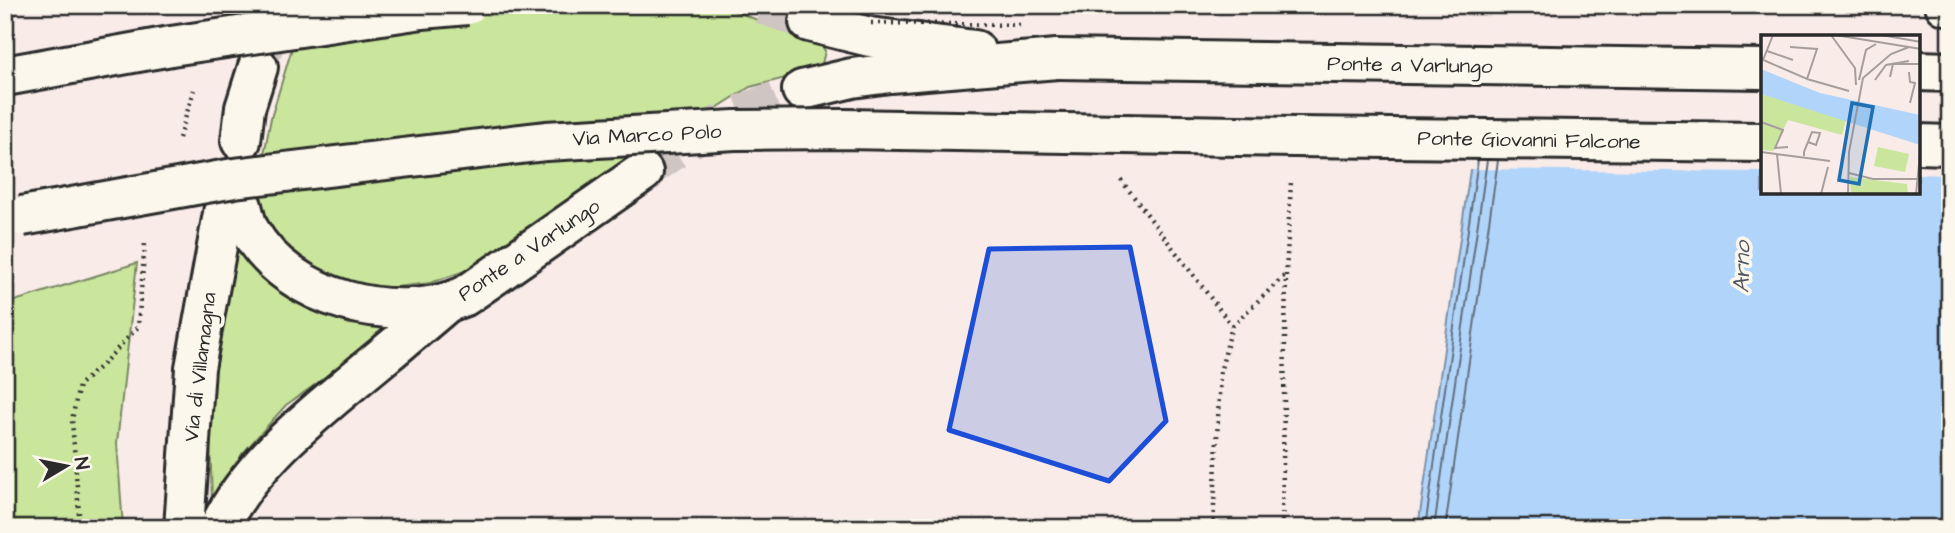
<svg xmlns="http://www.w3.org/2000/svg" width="1955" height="533" font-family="'Architects Daughter',sans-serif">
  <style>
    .green { fill: #cae69d; stroke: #7a8864; stroke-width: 2 }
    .water { fill: #b1d5fa; stroke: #7b91a7; stroke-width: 2; fill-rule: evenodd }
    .pier { fill: #f8ebe8 }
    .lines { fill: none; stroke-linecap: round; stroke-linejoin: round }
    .shore { stroke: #616f7e; stroke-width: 2 }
    .street-tunnel { stroke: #cfc5c2; stroke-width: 38; stroke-dasharray: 38 19; stroke-linecap: butt }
    .secondary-tunnel { stroke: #cfc5c2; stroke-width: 38; stroke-dasharray: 38 19; stroke-linecap: butt }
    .street-casing { stroke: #2b2b2b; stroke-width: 44 }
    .secondary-casing { stroke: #2b2b2b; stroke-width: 44 }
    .highway-casing { stroke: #2b2b2b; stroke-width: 44 }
    .path { stroke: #2b2b2b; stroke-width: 4.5; stroke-dasharray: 2 5; stroke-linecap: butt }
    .street { stroke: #fbf7ec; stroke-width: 38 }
    .secondary { stroke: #fbf7ec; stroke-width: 38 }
    .highway { stroke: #fbf7ec; stroke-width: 38 }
    .secondary-bridge-casing { stroke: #2b2b2b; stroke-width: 44; stroke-linecap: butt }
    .highway-bridge-casing { stroke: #2b2b2b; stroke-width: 44; stroke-linecap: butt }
    .path-bridge { stroke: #2b2b2b; stroke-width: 4.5; stroke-dasharray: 2 5; stroke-linecap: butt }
    .secondary-bridge { stroke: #fbf7ec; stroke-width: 38 }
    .highway-bridge { stroke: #fbf7ec; stroke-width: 38 }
    .marked { fill: #1d4ed8; fill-opacity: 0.2; stroke: #1d4ed8; stroke-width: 5; stroke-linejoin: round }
    .labels { text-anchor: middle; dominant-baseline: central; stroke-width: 7; stroke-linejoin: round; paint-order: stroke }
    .street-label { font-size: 21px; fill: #2b2b2b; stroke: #fbf7ec }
    .water-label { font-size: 23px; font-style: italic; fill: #4c565f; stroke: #fbf7ec }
    .inset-road { fill: none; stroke: #a69e9c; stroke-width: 2 }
    .view { fill: #1f6fb2; fill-opacity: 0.15; stroke: #1f6fb2; stroke-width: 3.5 }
    .inset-edge { fill: none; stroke: #2b2b2b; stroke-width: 3.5 }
  </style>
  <rect width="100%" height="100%" fill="#f8ebe8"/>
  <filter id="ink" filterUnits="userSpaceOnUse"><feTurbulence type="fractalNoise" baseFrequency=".0143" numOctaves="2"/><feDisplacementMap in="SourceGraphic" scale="14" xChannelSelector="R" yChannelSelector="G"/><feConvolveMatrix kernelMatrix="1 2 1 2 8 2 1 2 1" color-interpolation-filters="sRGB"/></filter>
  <g filter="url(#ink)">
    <!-- green -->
    <g class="green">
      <path d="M305,5H720L805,39L820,42L825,51L822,64L805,73L750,87L545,217L479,266L430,283L387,288L328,277L292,251L264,225L257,191L271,118Z"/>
      <path d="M229,239L263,278L307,307L349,324L398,327L286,405L242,454L212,503L209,400Z"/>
      <path d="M137,263L117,443L123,528H5V304Z"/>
    </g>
    <!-- water -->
    <path class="water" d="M1494,5H1950V528H1418ZM1762,37H1918V192H1762Z"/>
    <!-- pier -->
    <path class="pier" d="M1490,5H1950V175L1918,174V37H1762V172L1467,169Z"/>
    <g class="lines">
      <!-- shore -->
      <g class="shore">
        <path d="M1425,528L1478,160"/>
        <path d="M1434,528L1487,160"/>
        <path d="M1445,528L1498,160"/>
      </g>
      <!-- street-tunnel -->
      <path class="street-tunnel" d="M261,55L282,5"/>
      <!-- secondary-tunnel -->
      <g class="secondary-tunnel">
        <path d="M762,5L809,22"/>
        <path d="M258,65L268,5"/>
        <path d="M643,172L688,141L735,116L802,90"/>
      </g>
      <defs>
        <g id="street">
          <path d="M184,528L195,368L224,208"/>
          <path d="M219,528C247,468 304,422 353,381C383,356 414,331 444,305"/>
        </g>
        <g id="secondary">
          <path d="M809,22L870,37L975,50"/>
          <path d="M1918,71L1950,72"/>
          <path d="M802,90L852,78L890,73L1057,59"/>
          <path d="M241,141L245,108L258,67"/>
          <path d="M242,206C244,214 246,224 250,231C289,300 395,326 465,296L643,172"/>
        </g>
        <g id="highway">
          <path d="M1945,5H1950"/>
          <path d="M1295,137L1762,142"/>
          <path d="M1918,144L1950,145"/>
        </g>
      </defs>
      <!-- street casing -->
      <use href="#street" class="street-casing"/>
      <!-- secondary casing -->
      <use href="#secondary" class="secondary-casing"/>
      <!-- highway casing -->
      <use href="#highway" class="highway-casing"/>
      <!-- path -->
      <g class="path">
        <path d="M179,138L194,90"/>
        <path d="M1121,180L1232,326L1220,373L1213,528"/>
        <path d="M1232,326L1286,274"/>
        <path d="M80,528L72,420L79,385L102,365L138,327L145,243"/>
        <path d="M1282,528L1286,274L1291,182"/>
      </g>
      <!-- street -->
      <use href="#street" class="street"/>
      <!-- secondary -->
      <use href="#secondary" class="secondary"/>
      <!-- highway -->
      <use href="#highway" class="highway"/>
      <defs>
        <path id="secondary-bridge" d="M1057,59L1762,69"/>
        <g id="highway-bridge">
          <path d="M5,76L171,46L422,9L467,5"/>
          <path d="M22,216L234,178L546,141L735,130L844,129L1295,137"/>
        </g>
      </defs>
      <!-- secondary-bridge casing -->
      <use href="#secondary-bridge" class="secondary-bridge-casing"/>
      <!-- highway-bridge casing -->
      <use href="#highway-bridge" class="highway-bridge-casing"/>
      <!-- path-bridge -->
      <g class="path-bridge">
        <path d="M871,23L1023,25"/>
        <path d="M1798,37H1867"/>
      </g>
      <!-- secondary-bridge -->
      <use href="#secondary-bridge" class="secondary-bridge"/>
      <!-- highway-bridge -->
      <use href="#highway-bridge" class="highway-bridge"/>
    </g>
  </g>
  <!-- marked area -->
  <path class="marked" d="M1130,247L1166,421L1109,481L949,430L989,249Z"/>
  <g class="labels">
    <!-- street labels -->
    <g class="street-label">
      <text transform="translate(1410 65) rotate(1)">Ponte a Varlungo</text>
      <text transform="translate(647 135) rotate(-3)">Via Marco Polo</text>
      <text transform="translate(1529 140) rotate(1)">Ponte Giovanni Falcone</text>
      <text transform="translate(529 250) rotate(-34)">Ponte a Varlungo</text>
      <text transform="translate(200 367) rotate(-83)">Via di Villamagna</text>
    </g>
    <!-- water labels -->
    <g class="water-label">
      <text transform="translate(1742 267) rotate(-89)">Arno</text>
    </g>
  </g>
  <!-- overview -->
  <g transform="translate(1761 35)">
    <rect width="159" height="159" fill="#f8ebe8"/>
    <path d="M0,59L85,85L81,100L27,85L12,116L0,115ZM117,112L148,119L144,137L113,131ZM89,142L146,149L147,159H90Z" fill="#cae69d"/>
    <path d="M0,34L59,58L159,80V110L0,59Z" fill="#b1d5fa"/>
    <path class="inset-road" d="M70,0L94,33L95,50M74,0L160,14M120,0L160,7M6,16L32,25M0,24L46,44L56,14L29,12M2,25L12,0M148,37L149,47L154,48L149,68M129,42L132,29H160M46,44L88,56M98,45L105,15L115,9M114,45L125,30L148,26M0,87L22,95L14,113L27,112M0,117L69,126M16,119L20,159M43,121V117L51,97L59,98L55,110L47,107M88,138L112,144H160M60,159L67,132M87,159L88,117L102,43L130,19L148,12M155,159L159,119"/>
    <path class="view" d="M91,68L112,72L98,149L78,145Z"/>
    <rect width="159" height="159" class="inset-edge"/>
  </g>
  <!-- margin -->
  <rect width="1955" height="533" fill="none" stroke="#fbf7ec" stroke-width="28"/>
  <rect x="14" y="14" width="1927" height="505" fill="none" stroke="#2b2b2b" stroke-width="2.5" filter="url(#ink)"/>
  <!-- north arrow -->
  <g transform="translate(66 466) rotate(80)" stroke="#fbf7ec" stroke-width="5" paint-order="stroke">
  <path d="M0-5L12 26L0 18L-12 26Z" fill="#2b2b2b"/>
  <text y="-10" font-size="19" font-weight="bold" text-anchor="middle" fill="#2b2b2b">N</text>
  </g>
</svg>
